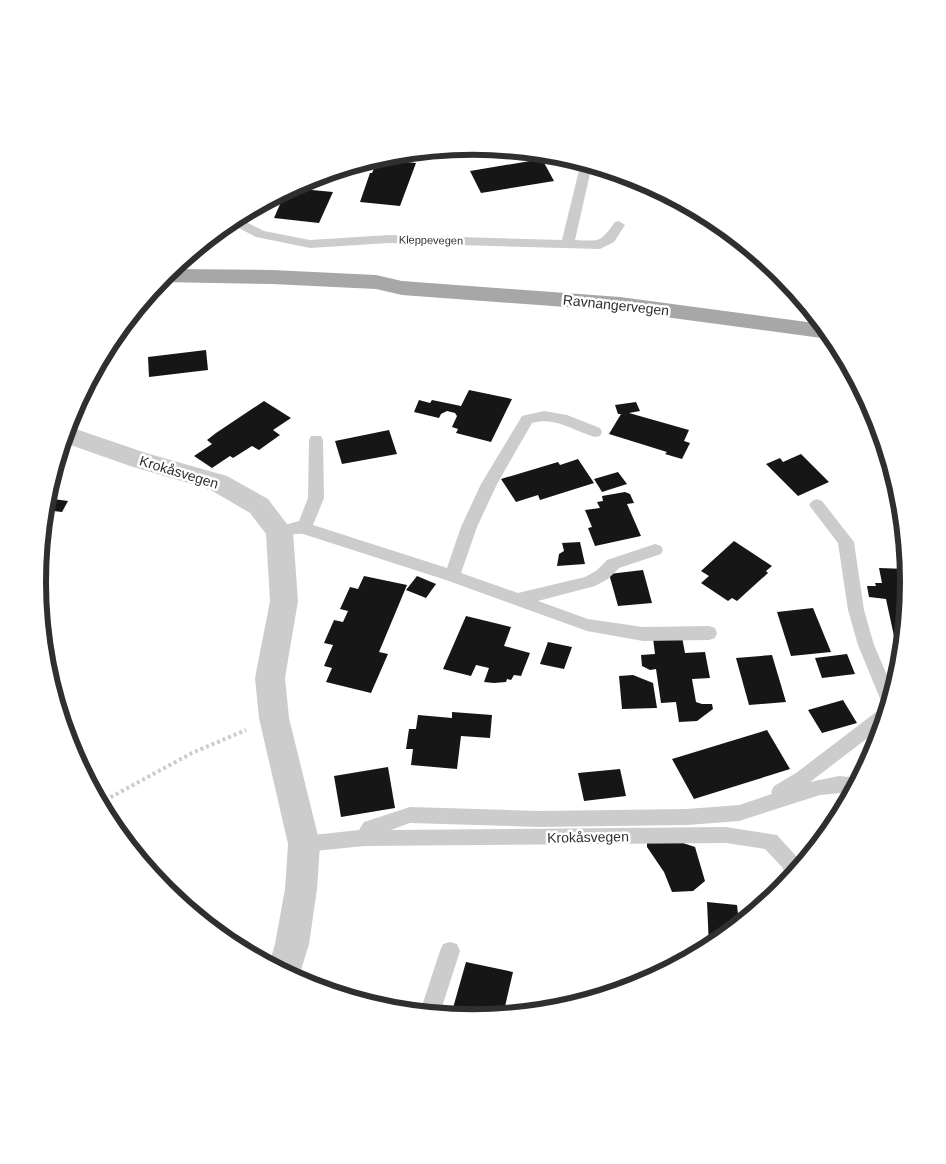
<svg xmlns="http://www.w3.org/2000/svg" width="946" height="1164" font-family="Helvetica,sans-serif">
  <style>
    .building { fill: #161616 }
    .lines { fill: none; stroke-linecap: round; stroke-linejoin: round }
    .path { stroke: #ccc; stroke-width: 4; stroke-dasharray: 3 3; stroke-linecap: butt }
    .service { fill: #ccc; fill-rule: evenodd }
    .minor { fill: #ccc; fill-rule: evenodd }
    .primary { fill: #a7a7a7; fill-rule: evenodd }
    .labels { text-anchor: middle; dominant-baseline: central; stroke-width: 5; stroke-linejoin: round; paint-order: stroke }
    .far-street-label { font-size: 11px; fill: #2f2f2f; stroke: #fff }
    .street-label { font-size: 14px; fill: #2f2f2f; stroke: #fff }
    .rim { fill: none; stroke: #2f2f2f; stroke-width: 6 }
  </style>
  <rect width="100%" height="100%" fill="#fff"/>
  <!-- building -->
  <g class="building">
    <path d="M378,159L416,163L400,206L360,202L370,173H372Z"/>
    <path d="M542,159L554,181L481,193L470,171Z"/>
    <path d="M291,188L333,192L319,223L274,218L281,202H283Z"/>
    <path d="M206,350L208,370L149,377L148,357Z"/>
    <path d="M469,390L512,399L491,442L456,433L458,429L452,427L457,416L455,413L447,411L441,414L439,418L414,412L419,400L430,403L432,400L461,406Z"/>
    <path d="M264,401L291,418L273,430L280,435L259,450L252,446L233,458L230,456L212,468L194,456L212,444L207,440L216,433Z"/>
    <path d="M636,402L640,411L629,413L689,430L684,441L690,443L682,459L665,454L667,452L609,434L621,414H618L615,405Z"/>
    <path d="M389,430L397,454L342,464L335,441Z"/>
    <path d="M801,454L829,482L798,496L766,464L780,458L783,462Z"/>
    <path d="M578,459L594,483L540,500L538,495L516,502L501,479L558,462L560,465Z"/>
    <path d="M618,472L627,484L602,492L594,479Z"/>
    <path d="M625,492L630,494L634,503L627,504L641,536L595,546L588,528L592,527L585,510L600,508L597,502L603,501L602,496Z"/>
    <path d="M46,498L68,501L62,512L45,510Z"/>
    <path d="M734,541L772,566L766,571L768,573L737,601L732,598L728,601L701,583L709,576L701,571Z"/>
    <path d="M580,542L585,564L557,566L559,554L564,551L562,543Z"/>
    <path d="M879,568L907,569L908,582L903,637L894,636L886,599L869,597L867,586H876L875,583H882Z"/>
    <path d="M643,570L652,603L618,606L609,574Z"/>
    <path d="M364,576L407,585L379,652L388,654L371,693L326,682L332,668L324,666L333,645L324,643L334,620L343,622L348,611L340,609L350,587L358,589Z"/>
    <path d="M417,576L436,584L426,598L406,590Z"/>
    <path d="M813,608L831,652L791,656L777,612Z"/>
    <path d="M466,616L511,627L504,646L530,653L521,676L514,675L511,680L507,679L506,682L494,683L484,682L489,668L476,665L471,676L443,669Z"/>
    <path d="M682,637L685,653L705,652L710,678L692,679L696,702L702,704H712L713,709L697,721L679,722L676,702L661,703L656,669L650,670L642,666L641,655L655,654L653,638Z"/>
    <path d="M548,642L572,647L564,669L540,664Z"/>
    <path d="M847,654L855,674L822,678L815,658Z"/>
    <path d="M772,655L786,702L749,705L736,658Z"/>
    <path d="M633,675L653,683L657,708L622,709L619,676Z"/>
    <path d="M843,700L857,723L822,733L808,710Z"/>
    <path d="M452,712L492,715L490,738L461,736L457,769L411,765L413,749H406L409,729H416L418,715L452,718Z"/>
    <path d="M767,730L790,769L694,799L672,759Z"/>
    <path d="M388,767L395,808L341,817L334,776Z"/>
    <path d="M620,769L626,796L584,801L578,773Z"/>
    <path d="M674,840L695,847L705,881L693,891L672,892L664,872L647,847V843Z"/>
    <path d="M707,902L737,905L738,914L749,916L709,947Z"/>
    <path d="M466,962L513,972L503,1015L473,1017L451,1015Z"/>
  </g>
  <g class="lines">
    <!-- path -->
    <path class="path" d="M100,803L192,753L246,730"/>
    <!-- service -->
    <g class="service">
      <path d="M533,152L553,154C546,160 521,164 514,158L516,155Z"/>
      <path d="M581,162L592,165L575,240C600,241 600,243 615,222L619,221L625,225L614,242L600,249L389,243L310,248L256,237L237,227L219,230L241,214L244,221L264,231L310,240L389,235L562,240Z"/>
      <path d="M327,173L339,174L341,177C334,183 318,182 310,179Z"/>
      <path d="M544,411L567,415L600,428L602,432L600,436L595,437C574,431 555,416 532,423L497,484L477,527L461,573L518,593L585,577L596,571L607,560L655,544L661,546L663,550L661,554L619,568L608,579L595,586L538,601L588,619L643,627L709,626L715,628L717,633L715,638L709,640L643,641L587,631L446,580L303,534C293,532 284,539 274,536L272,532L274,528L299,521L308,498L309,440L311,436H321L323,440L324,498L313,525L447,568L461,527L481,484L522,416Z"/>
      <path d="M817,499L822,501L854,542L864,610L874,645L893,689L888,707L884,706L881,701L858,645L848,610L838,543L809,505L812,501Z"/>
      <path d="M886,707H888L882,727L810,782L839,776L860,778L852,792L820,795L739,821L687,825L540,827L410,823L391,830L726,827L777,835L796,856L800,866L789,881L782,867L765,849L726,843L365,846L304,852L297,850L295,844L297,838L304,836L359,830L364,822L410,807L540,811L687,809L739,805L772,794L771,792L774,786L796,773L880,709Z"/>
      <path d="M450,942L457,944L460,951L440,1013L420,1012L440,951L443,944Z"/>
    </g>
    <!-- minor -->
    <path class="minor" d="M67,426L146,453L227,476L268,499L293,532L298,601L285,678L289,718L320,844L317,889L309,944L298,980L269,965L275,944L285,889L288,844L259,718L255,678L270,601L266,534L250,513L209,489L130,466L62,442Z"/>
    <!-- primary -->
    <path class="primary" d="M171,269L272,270L376,275L402,281L620,297L822,324L834,338L829,339L620,311L402,295L376,289L272,284L159,282Z"/>
  </g>
  <g class="labels">
    <!-- far-street labels -->
    <g class="far-street-label">
      <text transform="translate(431 240) rotate(1)">Kleppevegen</text>
    </g>
    <!-- street labels -->
    <g class="street-label">
      <text transform="translate(616 305) rotate(6)">Ravnangervegen</text>
      <text transform="translate(179 472) rotate(17)">Krokåsvegen</text>
      <text transform="translate(588 837) rotate(-1)">Krokåsvegen</text>
    </g>
  </g>
  <!-- crop -->
  <path d="M0 0H946V1164H0ZM46 582a427 427 0 1 1 854 0a427 427 0 1 1-854 0Z" fill="#fff" fill-rule="evenodd"/>
  <path class="rim" d="M46 582a427 427 0 1 1 854 0a427 427 0 1 1-854 0Z"/>
</svg>
